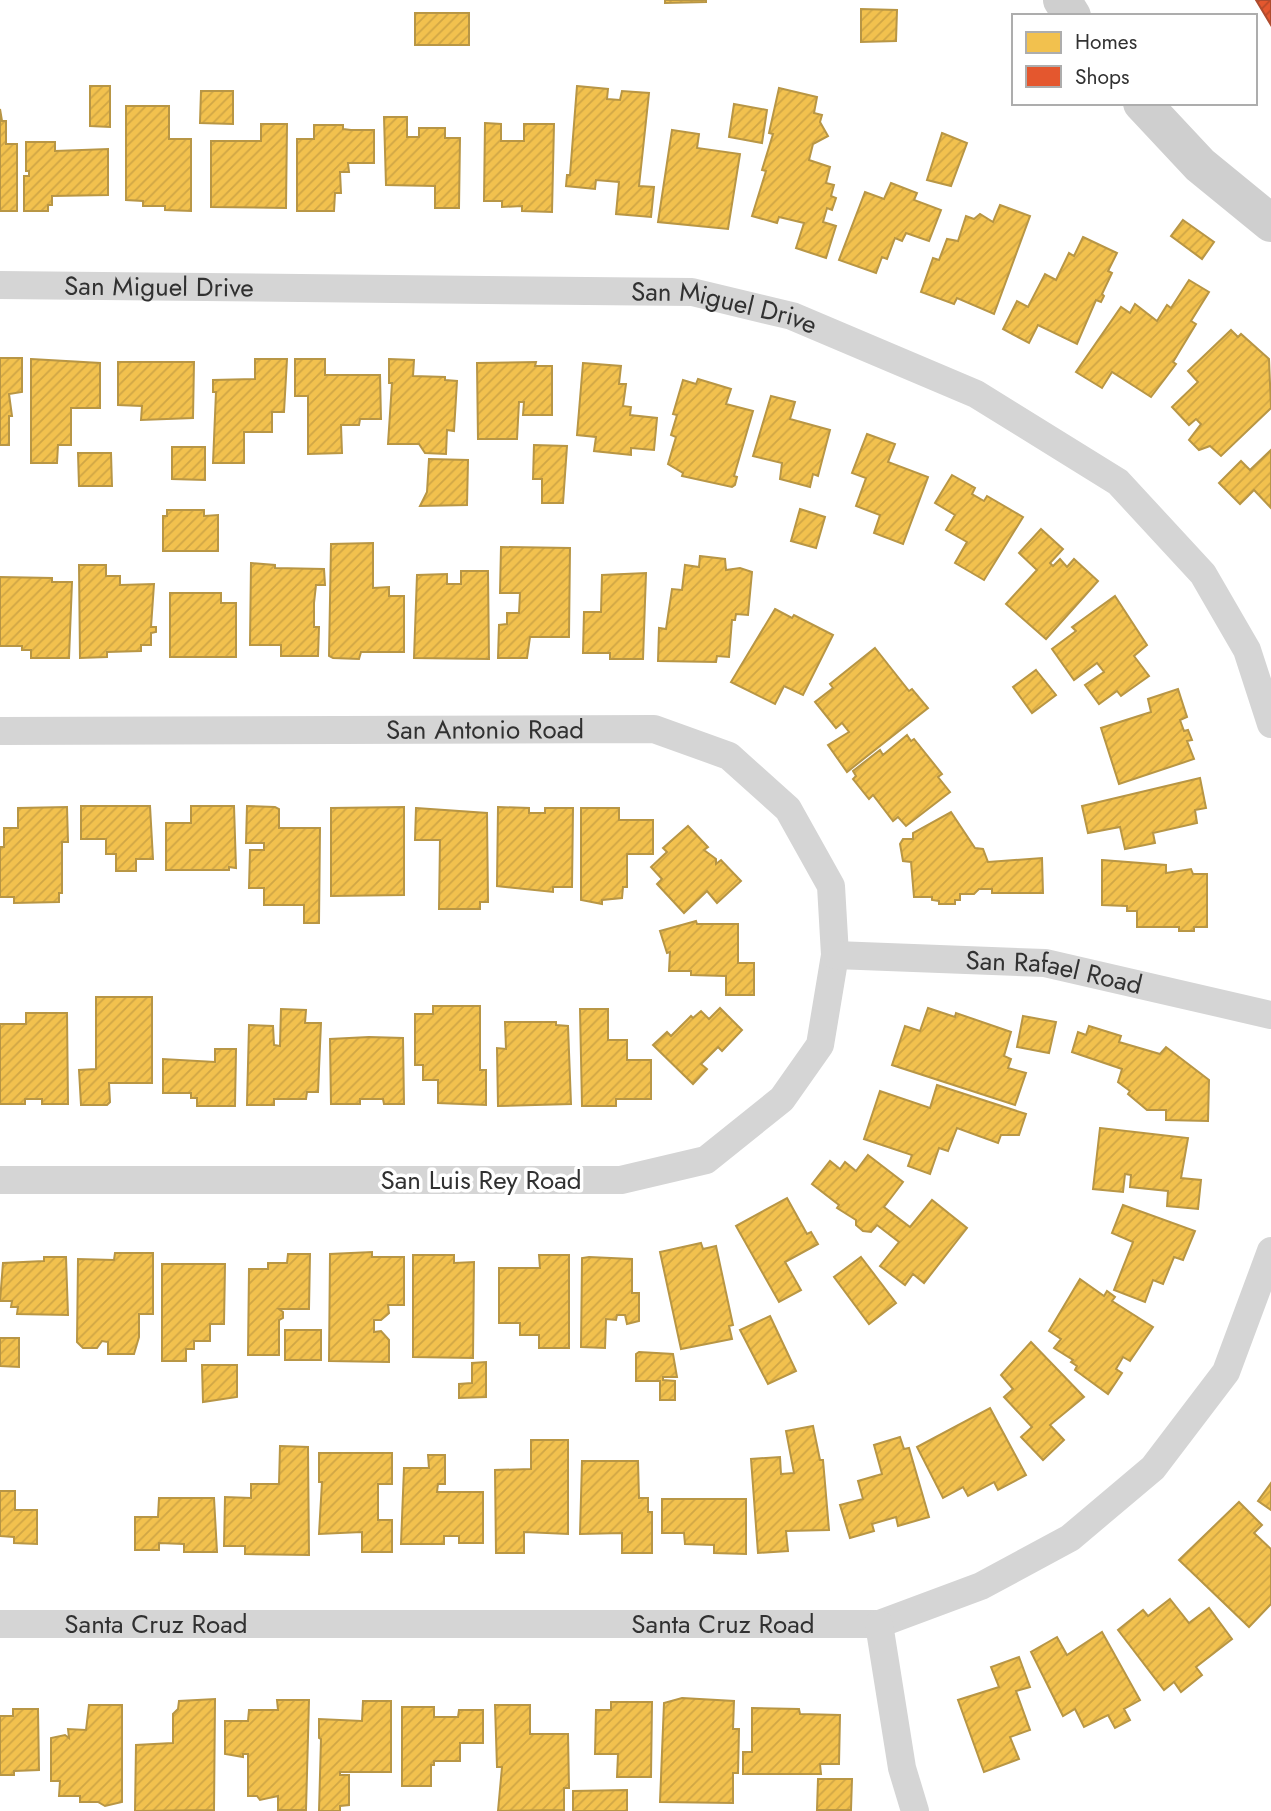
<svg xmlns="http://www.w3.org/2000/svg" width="1271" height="1811" font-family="Jost,sans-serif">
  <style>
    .homes { fill: url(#homes-hatch); stroke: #b89645; stroke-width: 2 }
    .shops { fill: url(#shops-hatch); stroke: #ae4c2f; stroke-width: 2 }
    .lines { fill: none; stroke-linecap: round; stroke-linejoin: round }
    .street { stroke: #d5d5d5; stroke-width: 28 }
    .secondary { stroke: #cfcfcf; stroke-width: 38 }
    .labels { text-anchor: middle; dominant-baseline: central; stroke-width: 7; stroke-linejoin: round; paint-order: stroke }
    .street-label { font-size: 26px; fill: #313131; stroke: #fff }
  </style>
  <defs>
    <pattern id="homes-hatch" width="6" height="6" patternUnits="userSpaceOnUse" patternTransform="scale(1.75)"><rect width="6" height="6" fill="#f2c14e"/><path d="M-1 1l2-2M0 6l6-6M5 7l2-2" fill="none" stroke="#d0a645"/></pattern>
    <pattern id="shops-hatch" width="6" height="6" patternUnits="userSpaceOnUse" patternTransform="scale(1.75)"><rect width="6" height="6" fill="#e4572e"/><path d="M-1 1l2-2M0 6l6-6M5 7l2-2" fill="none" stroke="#b94928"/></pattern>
  </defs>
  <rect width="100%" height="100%" fill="#fff"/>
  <!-- homes -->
  <g class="homes">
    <path d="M665,0H706V2L665,3Z"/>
    <path d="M861,9L897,10L896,41L861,42Z"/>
    <rect x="415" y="13" width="54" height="32"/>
    <path d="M90,86H110V127L90,126Z"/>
    <path d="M577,86L608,89L607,99L620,100L622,91L649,93L639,186L654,187L651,217L616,214L619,182L596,180L595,189L566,186L567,175H570Z"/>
    <path d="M779,88L817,97L814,113L822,115L820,122L828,136L813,144L809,160L830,167L826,183L834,185L831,196L836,198L832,210L827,208L823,222L836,226L826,258L796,248L804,223L779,217L777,223L752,216L766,171L762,170L773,134L769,133Z"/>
    <path d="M201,91H233V124L200,123Z"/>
    <path d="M734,104L767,110L762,143L729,137Z"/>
    <path d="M126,106H169V139H191V211L165,210V206H143V201L126,200Z"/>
    <path d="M0,109L2,121H6V144H17V211H0Z"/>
    <path d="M384,117H407V137H419V128H445V138H460L459,208H435V186L386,185Z"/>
    <path d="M485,123L501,124V141H524V124H554L552,212L522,211V206L502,207V201H484Z"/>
    <path d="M261,124H287L286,208L211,207V141H261Z"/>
    <path d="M314,125H343V129L351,130H374V163H348L349,172H340L341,193H335L334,211H297V139H314Z"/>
    <path d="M672,130L699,134L697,148L740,154L728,229L658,222Z"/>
    <path d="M942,133L967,143L951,186L927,180Z"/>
    <path d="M26,142H55V151L108,149V195L52,196V205H48V211H24V176H29V171H26Z"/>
    <path d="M891,183L917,193L914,200L941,210L929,241L906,233L902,241L895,238L887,259L882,257L876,273L839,260L865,192L884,199Z"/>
    <path d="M1000,205L1030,216L994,314L957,298L954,304L921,292L933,258L939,260L947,239L958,241L966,216L974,219L980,214L993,222Z"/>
    <path d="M1183,220L1214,242L1202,259L1171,236Z"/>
    <path d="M1083,237L1117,253L1108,271L1112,273L1102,294L1104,296L1101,302L1096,300L1077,344L1038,325L1029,343L1003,329L1017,301L1028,307L1045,274L1056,280L1069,253L1074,256Z"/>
    <path d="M1189,280L1209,292L1191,321L1196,324L1173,362L1176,364L1151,397L1112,372L1102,388L1076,372L1121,307L1130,313L1135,304L1157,321L1167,305L1171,308Z"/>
    <path d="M1231,330L1238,337L1241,334L1269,359L1271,408L1221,456L1210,446L1199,450L1189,440L1201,424L1196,419L1189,425L1172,407L1198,382L1188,371Z"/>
    <path d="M0,358H22V392L9,394L12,416H9V445H0Z"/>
    <path d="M31,359L100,363V408H71V445H58L57,463H31Z"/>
    <path d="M255,359H287L284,412H272V432H244V463H213L216,392H213V380L255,379Z"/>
    <path d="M295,359H325V375H380L381,419H360L359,425H341L342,453L308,454V396H295Z"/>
    <path d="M389,359L414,360L413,376L445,377V380L457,381L454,431L447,430L446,454L425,453L419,444H388L392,383H389Z"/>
    <path d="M118,362H194L193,418L141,420L142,406L118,405Z"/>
    <path d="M536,362L535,366H552V415H523L524,402H519L517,439H478L477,363Z"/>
    <path d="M583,363L621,366L619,384H626L623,406L631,407L630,415L657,418L654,450L631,448V455L594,451L596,437L577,435Z"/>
    <path d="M698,379L731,389L726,404L753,411L734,476L737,477L735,485L732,487L682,476L683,473L668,464L676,437L671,435L677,415L673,414L683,380L696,384Z"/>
    <path d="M771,396L795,402L790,419L830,430L818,476L813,474L810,487L780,479L782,463L753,456Z"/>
    <path d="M867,434L895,444L888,462L928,477L903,544L874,533L880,515L856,506L866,478L852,473Z"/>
    <path d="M534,445L567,446L563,503H542V479H533Z"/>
    <path d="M172,447H205V480L172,479Z"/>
    <path d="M1271,450V508L1254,490L1240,504L1219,483L1241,461L1250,470Z"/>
    <path d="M78,453H111L112,486H79Z"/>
    <path d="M429,459L468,460L467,505L420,506L427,492Z"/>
    <path d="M952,475L975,488L972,494L984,501L987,496L1023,517L984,580L955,563L967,542L946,530L955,515L935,503Z"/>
    <path d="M800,509L825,517L816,548L791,541Z"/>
    <path d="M167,510H204V516L218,515V551H163V516H167Z"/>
    <path d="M1041,529L1063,549L1050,563L1053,566L1060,559L1067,567L1074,559L1098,581L1046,639L1006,604L1037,570L1019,553Z"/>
    <path d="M373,543V588L389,587V596H404V652H361L359,659L333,658L329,656L331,544Z"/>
    <path d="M501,547L570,548L569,637H530L527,658H498L499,625L507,624V613H519L520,593H500Z"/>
    <path d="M700,556L725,559L726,570L740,568L752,572L748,615L736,614L735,620H732L729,657L717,656L716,662L658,661L659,628L666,629L672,589L682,590L685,565L699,567Z"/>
    <path d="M251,563L275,565V568L324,569L325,585H316L314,603V627H319L318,656H281V645H250Z"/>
    <path d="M79,565H106V576H120V585L154,584L151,627H156V632L151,633V645H141V651L107,652V657L80,658Z"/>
    <path d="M461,571H488L489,659L414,658L417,575L447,574V584H461Z"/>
    <path d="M646,573L643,659H610V653H583L584,612H601L602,575Z"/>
    <path d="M0,577L52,578V582H72L69,658H31V650H22V646H0Z"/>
    <path d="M170,593H221V603H236V657H170Z"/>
    <path d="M1115,596L1147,645L1134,656L1149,676L1121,696L1117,691L1099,704L1085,685L1104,672L1097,663L1074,680L1052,649L1076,631L1072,627Z"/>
    <path d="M775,609L792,618L794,615L833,635L803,695L784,686L775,704L731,682Z"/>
    <path d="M875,648L909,691L912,689L928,708L847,772L828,745L849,732L842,723L836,728L815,702L833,688L830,684Z"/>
    <path d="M1036,670L1056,695L1032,713L1013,687Z"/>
    <path d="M1178,689L1187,717L1180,720L1184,731L1188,730L1192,740L1187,741L1194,759L1119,784L1101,728L1151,712L1148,699Z"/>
    <path d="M907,735L911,741L914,739L942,774L938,777L950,792L906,826L898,817L893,821L873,795L869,799L853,779L856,776L853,771L880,750L883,755Z"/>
    <path d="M1200,778L1206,808L1195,810L1197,823L1153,833L1155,843L1125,849L1120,827L1088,833L1082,806Z"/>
    <path d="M81,806H150L153,859H136V871H116V854H106V839H81Z"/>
    <path d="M191,806H234L236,868L229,867V870H166V823H191Z"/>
    <path d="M247,806L275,807L279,809V828H320L319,923H304V905H264V888H249L250,850H264V843H246Z"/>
    <path d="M67,807L68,842H62V893H59V902L14,903V897H0V847H4V828H18V808Z"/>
    <path d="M404,807V895L331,896V808Z"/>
    <path d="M498,807L529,808V813H545V808H573L572,887H553V892L497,886Z"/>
    <path d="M416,808L487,813L488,902H480V909H439L440,840H415Z"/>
    <path d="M581,808H619V820H653V854H627V887H623L622,898L602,900V904L581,900Z"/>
    <path d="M951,812L975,848L983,849L988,862L1042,858L1043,893H992V889H979L974,894H960V900H955V904H939V901L932,900V897H914L911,862L903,861L900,844L903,839H913V833Z"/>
    <path d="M688,826L708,847L704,850L716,859V864L721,860L741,881L717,903L707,891L684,913L657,884L662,879L651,867L667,852L663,848Z"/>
    <path d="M1102,860L1166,865V873L1191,869L1193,874H1207V927H1194V931H1179V927H1137V911H1127V906L1102,905Z"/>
    <path d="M696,921L697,924H738V963H754V995H726V976L691,975V971H669L670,952L667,953L660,931Z"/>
    <path d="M96,997H152V1083H109L110,1102L107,1105H81L79,1070L96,1069Z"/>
    <path d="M433,1006H480V1070H486V1105L438,1103V1080H423V1065H415V1014H433Z"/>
    <path d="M720,1008L742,1030L722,1051L718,1047L701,1064L707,1069L693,1084L653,1045L667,1032L671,1036L691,1016L693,1018L701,1011L709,1019Z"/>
    <path d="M928,1008L955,1017L956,1013L1011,1032L1004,1056L1011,1059L1008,1068L1026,1073L1015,1105L892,1065L905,1026L920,1031Z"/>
    <path d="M281,1009L306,1010L305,1023H321L318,1092H307L306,1099H274V1105H247L249,1025L273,1026L274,1045L280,1046Z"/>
    <path d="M580,1009H608V1040H627V1060H651V1099H616V1106H582Z"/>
    <path d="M26,1013H67L68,1104H42V1099H25V1104H0V1024H26Z"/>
    <path d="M1023,1016L1056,1022L1049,1053L1017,1047Z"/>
    <path d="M505,1022H556V1025L568,1026L571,1104L498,1106L497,1048L506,1049Z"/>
    <path d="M1089,1026L1121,1036L1119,1042L1160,1054L1166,1047L1209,1080L1208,1121L1166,1120V1110H1147L1128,1094L1130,1091L1118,1082L1122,1069L1072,1052L1078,1032L1086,1035Z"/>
    <path d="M369,1037L403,1038L404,1104H384L383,1099H360V1104H331L330,1039Z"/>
    <path d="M215,1049H236L235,1106H197V1098H191V1093H163V1059L215,1062Z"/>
    <path d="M937,1085L1026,1114L1019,1135H1001L998,1143L957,1128L948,1151L939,1148L930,1174L908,1166L912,1155L864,1139L880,1091L930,1108Z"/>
    <path d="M1100,1128L1188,1138L1181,1178L1201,1180L1198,1209L1167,1206L1168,1191L1130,1187L1131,1175L1125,1174L1123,1192L1093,1189Z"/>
    <path d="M868,1155L903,1182L884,1207L910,1227L932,1200L967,1228L924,1283L913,1274L905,1285L880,1266L899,1242L877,1225L871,1232L863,1231L856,1225V1220L837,1208L839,1205L812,1184L830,1161L840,1169L845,1162L856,1171Z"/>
    <path d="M787,1198L807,1234L811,1232L818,1244L785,1262L801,1290L779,1302L736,1226Z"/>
    <path d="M1123,1205L1195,1231L1183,1260L1174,1257L1163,1284L1153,1280L1145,1302L1114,1290L1133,1242L1112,1233Z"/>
    <path d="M701,1243L703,1249L716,1246L733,1325L729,1326L732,1339L681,1349L660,1252Z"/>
    <path d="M372,1252V1257H404V1305H388L389,1313L381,1320H374V1332L381,1331L389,1340V1362L329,1361L330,1254Z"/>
    <path d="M115,1253H153V1314H139V1337L134,1354H108V1342L102,1341L97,1348H83L77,1342L78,1259L114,1260Z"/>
    <path d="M288,1254H310L309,1309H279L283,1312V1318L279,1320V1355H248L249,1269H268V1263H287Z"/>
    <path d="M413,1255H454V1263L474,1262L473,1358L413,1357Z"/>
    <path d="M539,1255H569V1348H539V1335H520V1323H499V1268H540Z"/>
    <path d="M44,1257H66L68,1315L17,1314L18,1307H11L12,1301H0L3,1263L44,1261Z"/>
    <path d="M589,1257L632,1259V1293H639V1321L627,1324L625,1315H617L616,1320L606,1319L605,1348L581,1347L582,1258Z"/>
    <path d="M861,1257L896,1303L869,1324L834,1277Z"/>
    <path d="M162,1264H225L224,1324H210V1341H194V1349H186V1361H162Z"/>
    <path d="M1080,1279L1104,1296L1107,1291L1115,1297L1112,1301L1153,1327L1130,1361L1123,1357L1116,1369L1122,1373L1108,1394L1075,1370L1077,1366L1071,1362L1073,1360L1054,1348L1061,1339L1049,1331Z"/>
    <path d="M770,1316L796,1371L768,1384L740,1330Z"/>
    <rect x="285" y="1330" width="36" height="30"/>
    <path d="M0,1338H19V1367L0,1366Z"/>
    <path d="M1031,1342L1084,1397L1050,1425L1064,1440L1043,1460L1021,1437L1032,1427L1004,1397L1013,1389L1001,1375Z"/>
    <path d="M639,1352L673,1354L677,1377H663V1380L675,1381V1400H660V1381H636V1354Z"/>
    <path d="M486,1362V1397L459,1398V1384L472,1383V1363Z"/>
    <path d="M202,1365H237V1397L203,1402Z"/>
    <path d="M990,1408L1026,1475L998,1490L994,1482L968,1496L963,1487L943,1498L917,1447Z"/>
    <path d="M813,1426L820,1460H823L829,1530L786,1531L788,1551L758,1553L751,1459L780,1457L781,1474L794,1473L786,1431Z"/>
    <path d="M900,1437L904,1449L909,1448L929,1517L898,1526L896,1517L872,1524L874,1531L850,1538L840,1505L863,1499L858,1481L882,1474L874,1445Z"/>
    <path d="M531,1440H568V1534L524,1532V1553H496L495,1470L531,1469Z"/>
    <path d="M280,1446L308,1447L309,1555L245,1554V1546H224L225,1497L251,1498V1484H279Z"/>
    <path d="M319,1453H392V1484H378V1520H392V1552H362V1532L319,1534L322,1482H319Z"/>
    <path d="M428,1455H445V1484H438L437,1492H483V1543H459V1536H444V1544H401L404,1468H429Z"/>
    <path d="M582,1461H638L639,1498H648V1512H652V1553H622V1533L580,1534Z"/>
    <path d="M1271,1483V1510L1258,1501Z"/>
    <path d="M0,1491H15V1510H37V1544L14,1543V1537L0,1536Z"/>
    <path d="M159,1498H214L217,1552H184V1544L159,1543V1550H135V1517H158Z"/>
    <path d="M662,1499H746V1554L714,1553V1545L685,1544L684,1533H662Z"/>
    <path d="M1239,1502L1262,1525L1254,1533L1271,1549V1604L1249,1627L1179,1560Z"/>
    <path d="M1170,1599L1189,1623L1209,1608L1232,1639L1196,1667L1202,1675L1181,1692L1174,1682L1164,1690L1118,1630L1143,1610L1148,1616Z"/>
    <path d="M1102,1632L1140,1700L1124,1709L1130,1720L1115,1728L1108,1715L1084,1727L1075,1709L1063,1716L1031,1652L1057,1637L1067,1655Z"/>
    <path d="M1019,1657L1030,1687L1016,1691L1030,1730L1010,1737L1019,1759L984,1772L958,1700L999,1687L991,1667Z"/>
    <path d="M682,1698L734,1701L733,1729H739L738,1773H733V1803L660,1802L664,1703Z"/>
    <path d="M215,1699L214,1810L135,1811L136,1745L173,1743V1714L178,1709L179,1701Z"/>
    <path d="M277,1700H309L306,1810H278V1796L260,1800L257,1796H248V1754H243V1757L225,1754V1721H248L249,1710H278Z"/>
    <path d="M363,1701H391V1772H340V1775H349V1805L340,1806V1811H319L321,1739L319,1738V1719L362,1721Z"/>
    <path d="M611,1702H652L651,1777H617L618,1754H595L596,1710H611Z"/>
    <path d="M89,1705H122V1802L105,1806L98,1802H80V1796H59L60,1781H51V1738L65,1735L69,1738L68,1729L86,1730Z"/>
    <path d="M495,1705H530V1734H568L569,1788H564V1810L498,1811L502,1767H497Z"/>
    <path d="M402,1707H434V1717H458L459,1710H483V1743H460V1761H434V1765H431V1786H402Z"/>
    <path d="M752,1708L799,1709L800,1714L840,1715L839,1764H820L821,1774H743V1752H752Z"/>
    <path d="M13,1709H38L39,1770L14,1771V1775H0V1716H13Z"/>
    <path d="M818,1779H852L851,1810H817Z"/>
    <path d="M627,1790V1811H573V1791Z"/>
  </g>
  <!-- shops -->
  <path class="shops" d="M1256,0H1271V25Z"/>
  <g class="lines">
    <!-- street -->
    <g class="street">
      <path id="s1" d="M0,285L692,292L792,316L976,394L1118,482L1203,574L1247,650L1271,724"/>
      <path id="s2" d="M0,731L654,729L729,756L788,809L831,886L835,955L820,1045L782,1099L706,1160L621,1180H0"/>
      <path id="s3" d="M835,955L1045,963L1271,1015"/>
      <path id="s4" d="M0,1624H879L981,1586L1070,1538L1153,1468L1226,1372L1271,1251"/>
      <path d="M879,1624L902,1768L915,1811"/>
    </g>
    <!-- secondary -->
    <g class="secondary">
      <path d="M1062,0L1072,16"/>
      <path d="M1142,103L1200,165L1271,223"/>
    </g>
  </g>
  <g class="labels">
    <!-- street labels -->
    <g class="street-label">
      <text stroke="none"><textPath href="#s1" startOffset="159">San Miguel Drive</textPath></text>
      <text stroke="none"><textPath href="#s1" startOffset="726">San Miguel Drive</textPath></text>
      <text stroke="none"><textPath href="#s2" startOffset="485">San Antonio Road</textPath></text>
      <text stroke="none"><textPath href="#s3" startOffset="220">San Rafael Road</textPath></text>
      <text x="481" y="1180">San Luis Rey Road</text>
      <text stroke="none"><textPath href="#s4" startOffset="156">Santa Cruz Road</textPath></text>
      <text stroke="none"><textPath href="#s4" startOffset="723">Santa Cruz Road</textPath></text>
    </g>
  </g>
  <!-- legend -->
  <rect x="1012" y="14" width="245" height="91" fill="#ffffff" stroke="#adadad" stroke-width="2"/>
  <rect x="1026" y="32" width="35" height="21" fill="#f2c14e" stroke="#adadad" stroke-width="2"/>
  <text x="1075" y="49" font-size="21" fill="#313131">Homes</text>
  <rect x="1026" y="66" width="35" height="21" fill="#e4572e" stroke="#adadad" stroke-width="2"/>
  <text x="1075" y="84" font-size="21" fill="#313131">Shops</text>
</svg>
